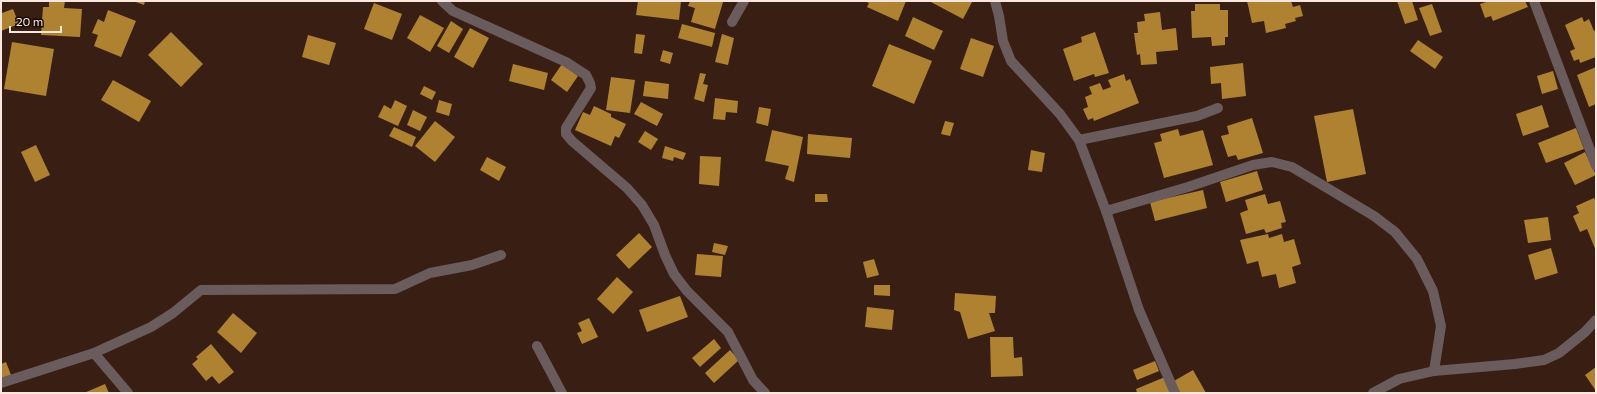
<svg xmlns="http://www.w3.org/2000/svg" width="1597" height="394" font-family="Commissioner,sans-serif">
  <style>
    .building { fill: #af8232 }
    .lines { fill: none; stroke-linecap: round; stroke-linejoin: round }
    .street { stroke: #6a5b5c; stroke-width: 10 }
  </style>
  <rect width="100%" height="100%" fill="#391f13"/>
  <!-- building -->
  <g class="building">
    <path d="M49,1H65L64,8L82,9L80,37L41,35L43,7H49Z"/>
    <path d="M133,1H145L144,5Z"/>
    <path d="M638,1H681L679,20L636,15Z"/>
    <path d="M690,1L723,2L715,29L691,22L695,8L688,6Z"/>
    <path d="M864,1H906L898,21L867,7L869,3Z"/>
    <path d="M929,1H970L972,2L963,19Z"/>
    <path d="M1247,1H1291L1293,7L1300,5L1303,16L1295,18L1296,21L1285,24L1286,28L1266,33L1264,21L1252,23Z"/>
    <path d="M1397,1H1412L1418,20L1405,24Z"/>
    <path d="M1485,1H1525L1528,7L1493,21L1491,16L1485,18L1480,4L1486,2Z"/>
    <path d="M374,3L402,14L392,40L364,29Z"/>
    <path d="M1195,4H1220V10H1228V37H1225V45L1212,46L1211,37L1192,38L1191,11H1195Z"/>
    <path d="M1432,4L1442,32L1430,36L1419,8Z"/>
    <path d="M13,9L19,24L1,31V10L2,13Z"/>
    <path d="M108,10L136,21L121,57L94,46L98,35L92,33L98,19L104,22Z"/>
    <path d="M1160,12L1162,30L1176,28L1178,50L1156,52L1157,64L1141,65L1140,54L1137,55L1134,33H1138L1137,22L1145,21L1144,14Z"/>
    <path d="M420,15L444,28L430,52L407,38Z"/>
    <path d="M913,17L943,31L934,50L905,36Z"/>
    <path d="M1582,17L1584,22L1589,19L1594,31L1596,30V57L1580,63L1579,59L1574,61L1570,51L1575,49L1565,25Z"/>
    <path d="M451,21L463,29L449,53L437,46Z"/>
    <path d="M682,24L715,33L712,47L678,38Z"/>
    <path d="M470,28L489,38L473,68L454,57Z"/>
    <path d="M171,32L203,64L181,87L148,55Z"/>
    <path d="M1095,32L1109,73L1095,77L1094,74L1074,81L1063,49L1082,42L1081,37Z"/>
    <path d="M636,34L645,35L642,54L634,53Z"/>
    <path d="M722,34L734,38L728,65L715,62Z"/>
    <path d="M308,35L336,43L329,65L302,57Z"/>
    <path d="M971,38L994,46L983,77L960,69Z"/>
    <path d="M1418,40L1443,57L1435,69L1410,51Z"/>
    <path d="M12,42L54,49L46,96L4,89Z"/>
    <path d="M889,44L932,61L914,104L872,86Z"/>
    <path d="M663,50L673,53L670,64L660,61Z"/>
    <path d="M1243,63L1246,96L1222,99L1221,83L1211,84L1210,67Z"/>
    <path d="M513,64L548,73L544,90L509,81Z"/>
    <path d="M562,64L578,76L567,92L551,80Z"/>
    <path d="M1596,67V104L1589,107L1577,75Z"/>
    <path d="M1553,71L1558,89L1542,94L1537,76Z"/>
    <path d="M700,73L706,74L703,84L708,85L704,102L694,99Z"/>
    <path d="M1124,74L1126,81L1130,79L1139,103L1094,121L1093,118L1088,120L1083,109L1088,107L1085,97L1092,94L1089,87L1100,83L1103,90L1111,87L1108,80Z"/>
    <path d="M611,77L635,80L630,113L606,110Z"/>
    <path d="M113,80L151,101L139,122L101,100Z"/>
    <path d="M645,81L669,84L668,99L643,96Z"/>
    <path d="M424,86L436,92L432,100L420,94Z"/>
    <path d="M715,98L738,101L737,113L726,112L725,120L713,119Z"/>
    <path d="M395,100L407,106L398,126L378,117L384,105L391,109Z"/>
    <path d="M439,100L452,104L449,116L436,112Z"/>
    <path d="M641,102L663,114L657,126L634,114Z"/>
    <path d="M1542,105L1549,127L1523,136L1516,114Z"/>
    <path d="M594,106L611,114V117L626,124L619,138L615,136L611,146L575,130L583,112L590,115Z"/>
    <path d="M759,107L771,109L768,126L756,123Z"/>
    <path d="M1353,109L1366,174L1327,182L1314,116Z"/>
    <path d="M413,110L427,117L420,131L407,125Z"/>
    <path d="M1252,118L1263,153L1238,160L1236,155L1228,157L1221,136L1229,134L1227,126Z"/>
    <path d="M435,121L455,137L435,162L415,146Z"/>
    <path d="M945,121L954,123L950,136L941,134Z"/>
    <path d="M394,127L416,137L412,147L389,136Z"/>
    <path d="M1576,128L1584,149L1546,163L1538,143Z"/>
    <path d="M1178,129L1180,136L1203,130L1213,165L1164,178L1154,143L1162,141L1160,134Z"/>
    <path d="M772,130L803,137L794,182L785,179L789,166L765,161Z"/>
    <path d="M645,131L658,139L651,150L638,142Z"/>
    <path d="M808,134L852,138L850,158L807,154Z"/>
    <path d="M36,145L50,175L35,182L21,152Z"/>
    <path d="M665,146L686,153L683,160L674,157L673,161L662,158Z"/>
    <path d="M1031,150L1045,153L1042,172L1028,170Z"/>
    <path d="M1585,152L1596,175L1575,185L1564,163Z"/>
    <path d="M700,156L721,157L719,186L699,184Z"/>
    <path d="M487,157L506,167L499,181L480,170Z"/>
    <path d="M1257,171L1263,190L1226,202L1220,182Z"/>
    <path d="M1203,190L1207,208L1155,221L1150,202Z"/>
    <path d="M815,194H827L828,202H815Z"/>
    <path d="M1265,194L1268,204L1280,201L1286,222L1281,223L1282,228L1266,233L1264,229L1246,234L1240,213L1248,210L1245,200Z"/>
    <path d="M1594,198L1596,202V251L1587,229L1580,232L1573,216L1579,213L1576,206Z"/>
    <path d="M1548,217L1551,240L1528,243L1524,220Z"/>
    <path d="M639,233L652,247L629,269L616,255Z"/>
    <path d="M1268,234L1269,238L1282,234L1284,242L1294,239L1301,264L1292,267L1296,283L1279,288L1276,274L1262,277L1258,261L1247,264L1240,240Z"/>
    <path d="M714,243L728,246L725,255L712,252Z"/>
    <path d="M1551,248L1558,273L1535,280L1528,255Z"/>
    <path d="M697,254L723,256L721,277L695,275Z"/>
    <path d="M874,259L879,275L867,278L863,262Z"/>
    <path d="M617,277L633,292L613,314L597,299Z"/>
    <path d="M874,285H890V296L874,295Z"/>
    <path d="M955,293L996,296L995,313H989L995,331L968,339L960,312L954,310Z"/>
    <path d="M680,296L688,317L647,332L639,310Z"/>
    <path d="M867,307L894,310L892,330L865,327Z"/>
    <path d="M233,313L257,333L241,353L217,332Z"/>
    <path d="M589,318L598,337L582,344L577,333L582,331L578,323Z"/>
    <path d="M990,337H1013L1014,358L1022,357L1023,376L991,377Z"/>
    <path d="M714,339L721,348L700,367L692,358Z"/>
    <path d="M211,344L234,372L219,384L212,376L206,381L192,364L198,359L196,357Z"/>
    <path d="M730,350L739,360L714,383L705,373Z"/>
    <path d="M1155,361L1159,371L1137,380L1133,370Z"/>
    <path d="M6,362L11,375L1,379V364Z"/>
    <path d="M1596,367V391L1585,375Z"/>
    <path d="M1193,370L1206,393H1180L1174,381Z"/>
    <path d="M1165,377L1171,393H1137L1136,389Z"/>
    <path d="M105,384L109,393H84Z"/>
  </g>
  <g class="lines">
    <!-- street -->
    <g class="street">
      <path d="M442,1L453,11L566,62L586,75L590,83L591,88L566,128V134L572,141L627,188L642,205L654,225L665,255L674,274L687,291L728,332L753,380L765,393"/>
      <path d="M995,1L999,16L1003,41L1011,61L1060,114L1079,140L1106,211L1139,310L1175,393"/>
      <path d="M1534,1L1596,166"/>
      <path d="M732,22L744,1"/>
      <path d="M1079,140L1197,116L1218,108"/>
      <path d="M1106,211L1188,187L1253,165L1272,162L1292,167L1374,216L1395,232L1417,259L1433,291L1441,326L1434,371"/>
      <path d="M537,346L562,393"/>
      <path d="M94,353L128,393"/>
      <path d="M1,383L94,353L151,327L173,313L201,290L395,289L430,273L472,265L501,255"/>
      <path d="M1373,393L1399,379L1434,371L1515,364L1544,360L1559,353L1585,332L1596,320"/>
    </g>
  </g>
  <!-- border -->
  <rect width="1597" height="394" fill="none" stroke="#f9e7df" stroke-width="4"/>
  <!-- scale -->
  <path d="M10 26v6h51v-6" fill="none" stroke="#f9e7df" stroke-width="2"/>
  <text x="16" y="26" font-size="12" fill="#f9e7df" stroke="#180c07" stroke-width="3" paint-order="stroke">20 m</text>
</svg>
